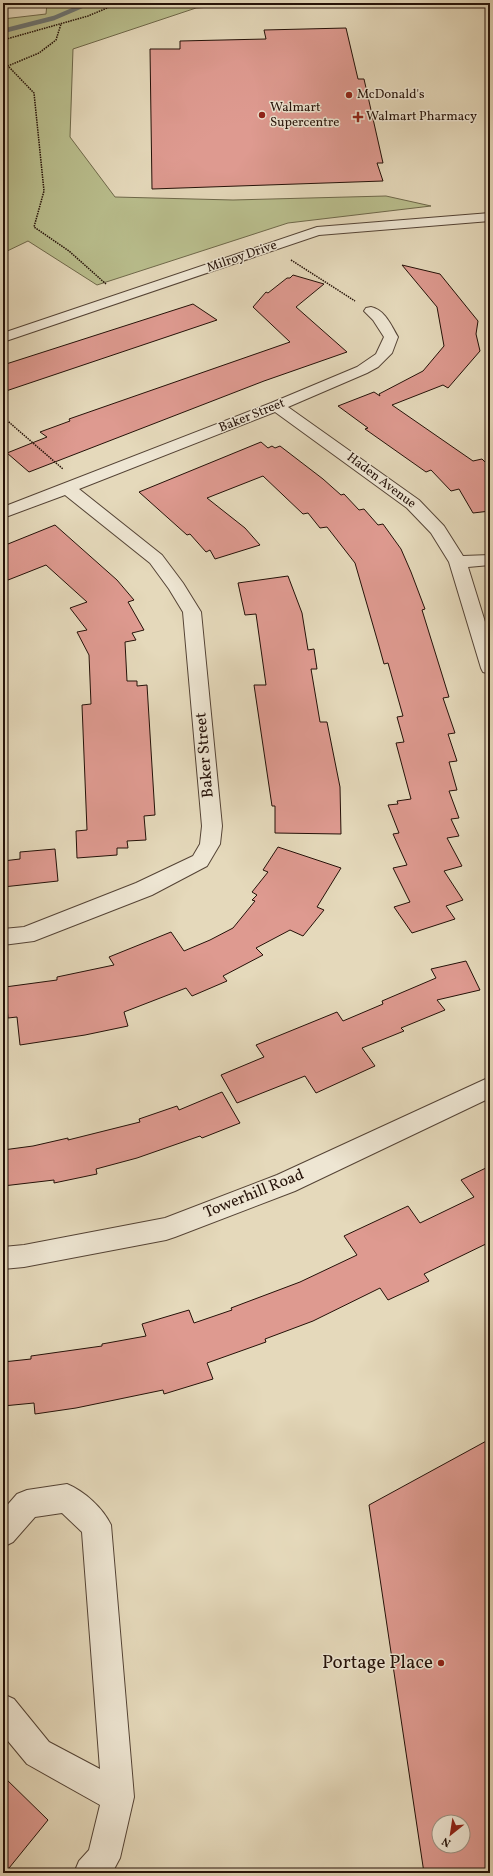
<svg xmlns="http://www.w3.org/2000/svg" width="493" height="1876" font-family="Vollkorn,serif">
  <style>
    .green { fill: #b9be8d; stroke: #6e684a }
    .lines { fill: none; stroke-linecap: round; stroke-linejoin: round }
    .stream { stroke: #6c7574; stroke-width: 4.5 }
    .building { fill: #de9a90; stroke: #241108; fill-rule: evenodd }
    .minor-casing { stroke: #544335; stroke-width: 2 }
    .path { stroke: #241108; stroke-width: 1.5; stroke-dasharray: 1.5 1; stroke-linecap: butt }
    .minor { fill: #eee6d3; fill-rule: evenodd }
    .poi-dot { fill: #8f2418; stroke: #eee6d3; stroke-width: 1.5 }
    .labels { text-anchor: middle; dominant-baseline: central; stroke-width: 3; stroke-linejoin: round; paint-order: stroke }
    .far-poi-label { font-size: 13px; fill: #241108; stroke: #eee6d3; text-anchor: start }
    .far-street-label { font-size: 13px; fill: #241108; stroke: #eee6d3 }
    .street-label { font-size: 16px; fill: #241108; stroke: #eee6d3 }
    .near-poi-label { font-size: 19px; fill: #241108; stroke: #eee6d3; text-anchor: end }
  </style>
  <rect width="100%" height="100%" fill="#e5d9bb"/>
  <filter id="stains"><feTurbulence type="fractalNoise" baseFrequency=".005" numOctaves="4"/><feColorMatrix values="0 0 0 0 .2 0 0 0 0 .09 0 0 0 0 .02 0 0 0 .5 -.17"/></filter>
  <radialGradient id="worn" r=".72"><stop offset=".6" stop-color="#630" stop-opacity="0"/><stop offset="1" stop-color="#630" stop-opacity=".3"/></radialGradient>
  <!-- green -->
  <path class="green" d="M47,3H278L196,8L73,49L70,137L115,197L233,200L386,196L431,206L288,223L97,285L28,241L3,253V19L46,14Z"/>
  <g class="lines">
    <!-- stream -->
    <path class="stream" d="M3,31L54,18L89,3"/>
  </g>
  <!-- building -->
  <g class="building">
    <path d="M346,28L358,79H364L383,163H377L383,181L152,189L150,49H180V41L266,39L264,30Z"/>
    <path d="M402,265L440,274L478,321L476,334L480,351L448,388L443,385L392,405L473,461L482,459L490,467V511L473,513L459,489L451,491L431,470L426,472L365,429L368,428L338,406L374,392L380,396L379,394L423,371L444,346L437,307Z"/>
    <path d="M293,275L324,284L296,307L347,352L264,381L29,472L7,453L47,437L40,432L70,421L69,419L290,342L253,307L266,292L268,293L287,278H290Z"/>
    <path d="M193,304L217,320L3,392V365Z"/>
    <path d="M261,442L268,448L272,446L275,448L280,446L323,479L341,495L344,494L359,510L364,509L378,525L383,524L401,549L411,572L425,609L422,610L449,697L443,698L455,733L448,734L457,761L449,762L457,790L449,791L459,818L451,819L459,836L447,838L462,866L444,871L463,900L446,906L455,919L412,933L394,907L410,902L393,868L407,865L393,834L399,833L388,805L398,804L397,801L411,799L396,743L404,742L397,717L403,716L388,663L384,664L379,646L355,563L327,527L320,528L308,513L303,514L263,476L207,498L245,528L260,545L215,559L210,550L206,552L190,534L187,535L139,492Z"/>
    <path d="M55,525L117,580L134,600L128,602L144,630L132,633L136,640L125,642L127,681H137V686L147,685L155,815L144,816L146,840L127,841L128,848H117V855L77,858L76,831L87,830L82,705L91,704L89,655L77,632L87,630L70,608L87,602L46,565L3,582V546Z"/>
    <path d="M288,576L302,613L308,650L314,649L317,669H311L320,722H327L340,787L341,834L275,833V806H272L254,685H266L256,614L245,615L238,583Z"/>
    <path d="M278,847L341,868L317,907L324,910L303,936L290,930L256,948L263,955L223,976L227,981L192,996L186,988L124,1012L128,1026L85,1035L20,1045L17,1017L8,1018L5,987L57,980V977L114,965L109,957L171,932L184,951L210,940L233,928L255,901L252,900L257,895L252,892L268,872L263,870Z"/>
    <path d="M55,849L58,881L3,887V861L20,859V852Z"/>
    <path d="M466,961L480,990L437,1000L445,1010L401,1028L404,1031L362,1048L375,1066L316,1093L305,1076L237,1103L221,1075L264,1057L256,1045L337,1012L343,1021L383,1004L382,1001L436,978L431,969Z"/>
    <path d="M222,1092L240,1123L202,1138L200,1136L137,1158L96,1169L97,1174L54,1183V1180L3,1186V1150L33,1146L68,1138V1140L140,1122L139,1119L177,1106L179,1110Z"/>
    <path d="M490,1166V1242L424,1274L429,1281L388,1300L380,1288L313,1321L265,1339L266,1342L207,1363L213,1379L164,1394L163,1390L76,1408L35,1414L34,1403L3,1406V1362L31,1359V1356L102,1346V1344L146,1336L142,1324L189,1310L194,1323L232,1310L231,1308L300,1282L357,1255L344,1236L408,1206L420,1223L474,1197L461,1180Z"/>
    <path d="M490,1439V1873H424L369,1505ZM439,1822H463V1846H439Z"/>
    <path d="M3,1776L48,1820L5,1873H3Z"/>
  </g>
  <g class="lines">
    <defs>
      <g id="minor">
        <path d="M490,213V221L319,235L3,342V333L317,227Z"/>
        <path d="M371,307C385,310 391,325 398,337L392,353L378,367L367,373L288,407L419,500L444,526L463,556L490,555V565L468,567L490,638V674L483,672L481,668L449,562L431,533L407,508L275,412L79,489L162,555L183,583L201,612L222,826L220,844L207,866L152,895L34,941L3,945V929L24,927L136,883L193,856L200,844L202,826L183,612L169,589L150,563L65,495L3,518V507L271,403L357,367L376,354L384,337L373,320L364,311L366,308Z"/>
        <path d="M490,1077V1098L295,1191L175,1237L166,1240L24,1267L3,1269V1247L24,1245L165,1218L277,1175Z"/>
        <path d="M67,1484C84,1491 103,1508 111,1525L134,1797L120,1858L112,1873H74L79,1861L89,1850L100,1805L27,1764L3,1735V1694L14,1699L49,1742L100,1769L82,1532L62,1513L35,1517L13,1542L3,1547V1510L17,1494L27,1490Z"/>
      </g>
    </defs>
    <!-- minor casing -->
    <use href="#minor" class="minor-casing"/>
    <!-- path -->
    <g class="path">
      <path d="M3,40L88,16L119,3"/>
      <path d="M9,67L34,93L44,191L34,227L69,251L106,284"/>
      <path d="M3,68L39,53L56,40L61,24"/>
      <path d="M291,260L355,301"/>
      <path d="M3,417L63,469"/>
    </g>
    <!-- minor -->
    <use href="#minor" class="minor"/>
  </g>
  <!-- markers -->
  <g class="poi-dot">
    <circle cx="349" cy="95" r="4"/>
    <circle cx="262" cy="115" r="4"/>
    <path d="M356 111h4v4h4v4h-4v4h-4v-4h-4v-4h4z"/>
    <circle cx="441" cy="1663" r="4"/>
  </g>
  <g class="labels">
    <!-- far-poi labels -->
    <g class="far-poi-label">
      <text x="357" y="95">McDonald's</text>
      <text x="270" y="108">Walmart<tspan x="270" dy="15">Supercentre</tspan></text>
      <text x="366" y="117">Walmart Pharmacy</text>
    </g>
    <!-- far-street labels -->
    <g class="far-street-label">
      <text transform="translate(242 257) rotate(-19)">Milroy Drive</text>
      <text transform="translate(252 416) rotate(-22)">Baker Street</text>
      <text transform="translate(381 481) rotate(37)">Haden Avenue</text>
    </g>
    <!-- street labels -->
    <g class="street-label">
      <text transform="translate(205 755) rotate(-95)">Baker Street</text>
      <text transform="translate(254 1194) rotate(-22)">Towerhill Road</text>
    </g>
    <!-- near-poi labels -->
    <g class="near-poi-label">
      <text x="433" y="1663">Portage Place</text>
    </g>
  </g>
  <!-- margin -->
  <rect width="493" height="1876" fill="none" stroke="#e5d9bb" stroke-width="16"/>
  <rect x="4" y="4" width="485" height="1868" fill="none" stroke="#241108" stroke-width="2"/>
  <rect x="8" y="8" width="477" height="1860" fill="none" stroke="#241108"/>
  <!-- north arrow -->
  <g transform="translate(451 1834) rotate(210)"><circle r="19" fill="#eee6d3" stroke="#9d9182"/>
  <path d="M0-3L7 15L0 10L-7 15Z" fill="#8f2418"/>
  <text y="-6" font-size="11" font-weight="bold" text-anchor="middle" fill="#241108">N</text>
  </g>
  <rect width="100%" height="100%" filter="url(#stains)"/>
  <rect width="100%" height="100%" fill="url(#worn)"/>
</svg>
